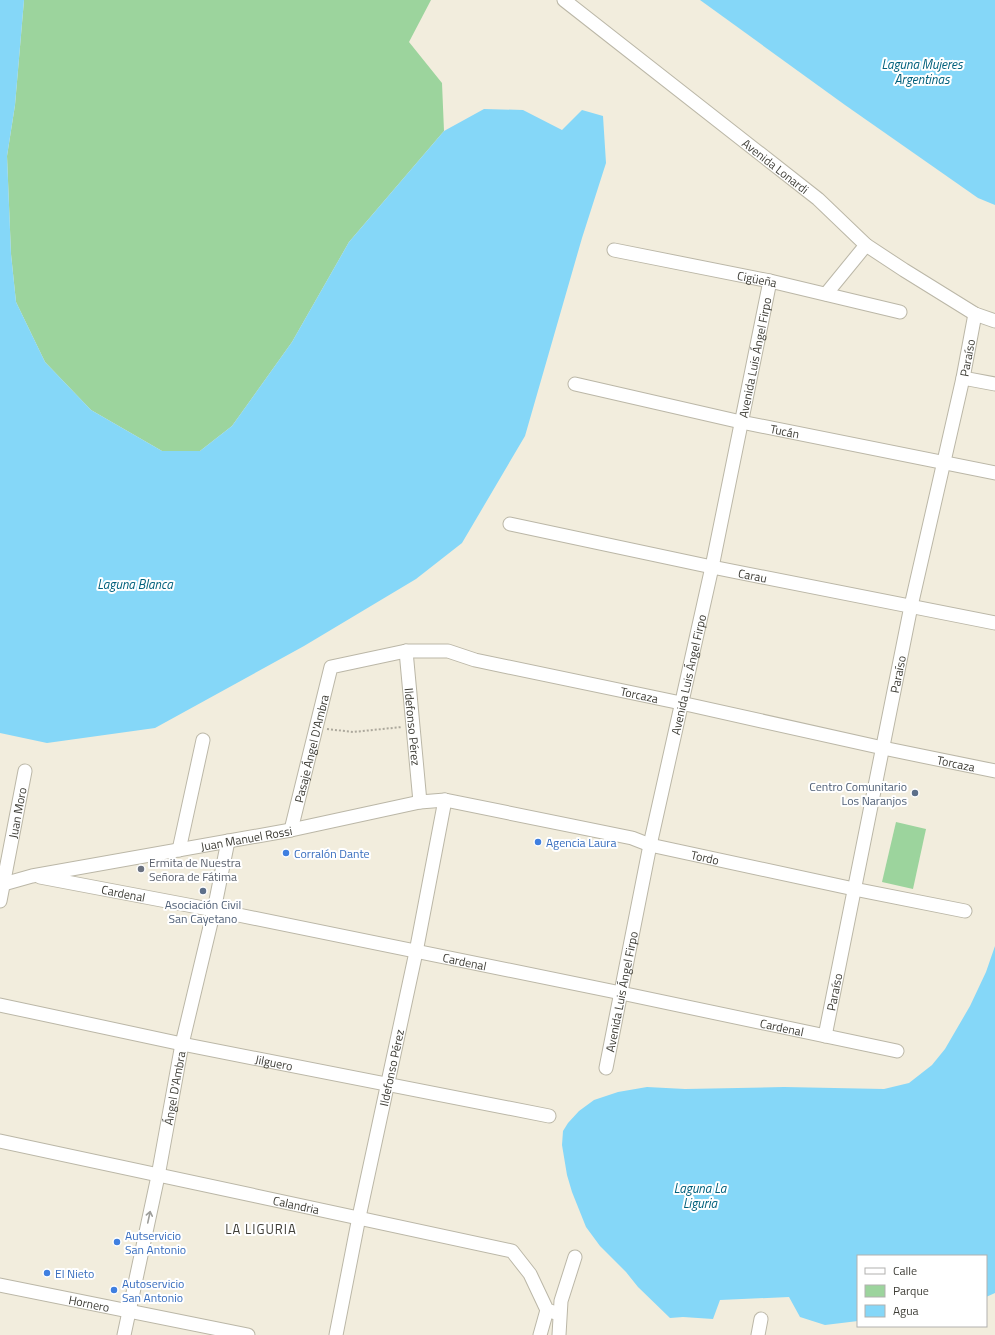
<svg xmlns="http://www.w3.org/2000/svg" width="995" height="1335" font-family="'Titillium Web',sans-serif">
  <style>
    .green { fill: #9cd49d }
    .water { fill: #85d7f8 }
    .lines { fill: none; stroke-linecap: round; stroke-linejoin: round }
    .minor-casing { stroke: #bbb7a7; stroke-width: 15 }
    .path { stroke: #aca89c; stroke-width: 2; stroke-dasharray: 2 2; stroke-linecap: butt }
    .minor { stroke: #fff; stroke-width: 13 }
    .oneway { stroke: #9e9e9a }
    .service-dot { fill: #5c6f8a; stroke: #fff; stroke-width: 1.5 }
    .shop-dot { fill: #3f7fe0; stroke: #fff; stroke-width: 1.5 }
    .worship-dot { fill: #6b7280; stroke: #fff; stroke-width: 1.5 }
    .labels { text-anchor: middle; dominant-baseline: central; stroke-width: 4; stroke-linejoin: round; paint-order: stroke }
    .street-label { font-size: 12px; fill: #3e3d36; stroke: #fff }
    .service-label { font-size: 12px; fill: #4e5e75; stroke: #fff; text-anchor: end }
    .shop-label { font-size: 12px; fill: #366cbe; stroke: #fff; text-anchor: start }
    .worship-label { font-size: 12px; fill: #5b616d; stroke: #fff; text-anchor: start }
    .water-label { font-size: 13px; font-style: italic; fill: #01607c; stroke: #fff }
    .neighbourhood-label { font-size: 13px; letter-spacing: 1px; fill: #3e3d36; stroke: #fff }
  </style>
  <rect width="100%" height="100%" fill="#f2eddd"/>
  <!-- green -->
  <g class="green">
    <path d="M24,0H431L409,42L442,83L444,131L349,242L292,342L232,426L200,451H162L91,410L45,362L16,302L11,254L7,156L15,105Z"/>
    <path d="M896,822L926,829L913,889L882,882Z"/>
  </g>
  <!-- water -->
  <g class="water">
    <path d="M0,0H24L15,105L7,156L11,254L16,302L45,362L91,410L162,451H200L232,426L292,342L349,242L444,131L484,109L523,110L562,130L582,110L603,116L606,163L582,238L525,436L462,543L416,579L304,646L155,728L47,743L0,733Z"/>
    <path d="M700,0H995V205L978,198L845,105Z"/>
    <path d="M995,946V1293L986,1297V1256H858V1321L825,1325L800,1317L789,1297L720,1300L713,1319L683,1317L670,1318L638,1287L626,1272L600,1246L586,1227L572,1192L567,1175L562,1145L563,1131L568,1123L579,1111L594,1100L618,1092L647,1087L685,1089L784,1087L884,1089L909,1083L932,1065L945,1049L970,1006L986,972Z"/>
  </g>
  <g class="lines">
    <defs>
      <g id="minor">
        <path id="s1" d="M564,0L818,199L866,245L904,270L975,314L995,321"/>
        <path id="s2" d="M614,250L770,281L900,312"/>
        <path d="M826,294L866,245"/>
        <path d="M963,378L995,384"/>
        <path id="s3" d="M575,384L741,422L995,473"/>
        <path id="s4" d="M510,524L712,567L995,623"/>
        <path id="s5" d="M406,651L420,802"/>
        <path id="s6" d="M291,830L331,667L406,651H448L475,660L681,703L883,748L995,771"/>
        <path d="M179,850L203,740"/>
        <path id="s7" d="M40,877L214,910L621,993L897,1051"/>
        <path id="s8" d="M0,885L32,876L291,830L420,802L445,800L632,838L650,845L854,889L965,911"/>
        <path id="s9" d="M0,901L25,771"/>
        <path id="s10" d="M0,1005L182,1044L549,1116"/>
        <path id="s11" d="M825,1036L911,606L963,378L975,314"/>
        <path id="s12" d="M606,1068L650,845L712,567L770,281"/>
        <path id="s13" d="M0,1141C170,1179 342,1213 512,1251L530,1274L547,1310L559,1314"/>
        <path id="s14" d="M0,1285L248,1335"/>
        <path id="s15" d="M124,1335L158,1176L182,1044L214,910L228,841"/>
        <path id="s16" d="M336,1335L359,1217L416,952L445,800"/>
        <path d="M540,1335L547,1310"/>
        <path d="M559,1335L561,1301L575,1257"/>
        <path d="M758,1335L761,1319"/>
      </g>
    </defs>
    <!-- minor casing -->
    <use href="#minor" class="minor-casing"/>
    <!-- path -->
    <path class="path" d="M327,729L353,732L402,727"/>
    <!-- minor -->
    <use href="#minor" class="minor"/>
  </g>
  <!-- one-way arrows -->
  <defs><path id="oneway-shaft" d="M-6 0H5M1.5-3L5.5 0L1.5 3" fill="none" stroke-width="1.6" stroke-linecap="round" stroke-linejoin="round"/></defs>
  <use class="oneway" href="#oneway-shaft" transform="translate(149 1217) rotate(-78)"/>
  <!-- markers -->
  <g class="service-dot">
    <circle cx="915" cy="793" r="4"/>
    <circle cx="203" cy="891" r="4"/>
  </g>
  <g class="shop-dot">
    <circle cx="538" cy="842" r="4"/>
    <circle cx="286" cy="853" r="4"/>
    <circle cx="117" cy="1242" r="4"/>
    <circle cx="47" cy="1273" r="4"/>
    <circle cx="114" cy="1290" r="4"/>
  </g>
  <circle class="worship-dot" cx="141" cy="869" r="4"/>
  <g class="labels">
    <!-- street labels -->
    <g class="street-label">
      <text stroke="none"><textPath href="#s1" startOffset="269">Avenida Lonardi</textPath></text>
      <text stroke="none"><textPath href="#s2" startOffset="146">Cigüeña</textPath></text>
      <text stroke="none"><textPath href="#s12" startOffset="726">Avenida Luis Ángel Firpo</textPath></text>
      <text stroke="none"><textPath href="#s11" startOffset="693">Paraíso</textPath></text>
      <text stroke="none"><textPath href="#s3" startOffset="215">Tucán</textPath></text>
      <text stroke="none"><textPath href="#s4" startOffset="248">Carau</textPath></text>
      <text stroke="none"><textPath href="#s11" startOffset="369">Paraíso</textPath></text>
      <text stroke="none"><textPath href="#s12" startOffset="402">Avenida Luis Ángel Firpo</textPath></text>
      <text stroke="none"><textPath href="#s6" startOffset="483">Torcaza</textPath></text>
      <text stroke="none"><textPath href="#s5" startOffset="76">Ildefonso Pérez</textPath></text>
      <text stroke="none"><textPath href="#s6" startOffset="84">Pasaje Ángel D'Ambra</textPath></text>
      <text stroke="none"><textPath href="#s6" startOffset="807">Torcaza</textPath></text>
      <text stroke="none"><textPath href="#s9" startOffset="90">Juan Moro</textPath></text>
      <text stroke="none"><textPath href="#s8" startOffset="251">Juan Manuel Rossi</textPath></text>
      <text stroke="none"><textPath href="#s8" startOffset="720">Tordo</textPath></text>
      <text stroke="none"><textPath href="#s7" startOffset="85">Cardenal</textPath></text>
      <text stroke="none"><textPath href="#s7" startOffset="433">Cardenal</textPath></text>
      <text stroke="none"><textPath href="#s12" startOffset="78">Avenida Luis Ángel Firpo</textPath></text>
      <text stroke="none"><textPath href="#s11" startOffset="45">Paraíso</textPath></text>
      <text stroke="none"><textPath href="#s7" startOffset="757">Cardenal</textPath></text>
      <text stroke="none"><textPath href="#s10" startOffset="280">Jilguero</textPath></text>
      <text stroke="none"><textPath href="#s16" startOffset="273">Ildefonso Pérez</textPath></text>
      <text stroke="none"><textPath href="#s15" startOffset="252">Ángel D'Ambra</textPath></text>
      <text stroke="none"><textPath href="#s13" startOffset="303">Calandria</textPath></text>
      <text stroke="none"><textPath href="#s14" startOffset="91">Hornero</textPath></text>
    </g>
    <!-- service labels -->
    <g class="service-label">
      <text x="907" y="786">Centro Comunitario<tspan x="907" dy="14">Los Naranjos</tspan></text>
      <text x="203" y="904" text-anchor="middle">Asociación Civil<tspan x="203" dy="14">San Cayetano</tspan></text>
    </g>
    <!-- shop labels -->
    <g class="shop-label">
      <text x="546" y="842">Agencia Laura</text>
      <text x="294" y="853">Corralón Dante</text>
      <text x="125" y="1235">Autservicio<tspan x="125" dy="14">San Antonio</tspan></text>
      <text x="55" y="1273">El Nieto</text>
      <text x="122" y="1283">Autoservicio<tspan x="122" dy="14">San Antonio</tspan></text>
    </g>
    <!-- worship labels -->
    <g class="worship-label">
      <text x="149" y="862">Ermita de Nuestra<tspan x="149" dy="14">Señora de Fátima</tspan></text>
    </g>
    <!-- water labels -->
    <g class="water-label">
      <text x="922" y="64">Laguna Mujeres<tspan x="922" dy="15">Argentinas</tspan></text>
      <text x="135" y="584">Laguna Blanca</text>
      <text x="700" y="1188">Laguna La<tspan x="700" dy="15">Liguria</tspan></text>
    </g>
    <!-- neighbourhood labels -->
    <g class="neighbourhood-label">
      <text x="261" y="1229">LA LIGURIA</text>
    </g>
  </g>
  <!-- legend -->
  <rect x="857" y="1255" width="130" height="72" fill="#ffffff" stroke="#b2b1af"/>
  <rect x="865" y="1268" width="20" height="6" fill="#ffffff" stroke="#b2b1af"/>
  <text x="893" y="1275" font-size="12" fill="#3e3d36">Calle</text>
  <rect x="865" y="1285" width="20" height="12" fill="#9cd49d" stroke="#b2b1af"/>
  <text x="893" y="1295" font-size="12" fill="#3e3d36">Parque</text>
  <rect x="865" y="1305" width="20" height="12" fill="#85d7f8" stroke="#b2b1af"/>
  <text x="893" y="1315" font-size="12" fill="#3e3d36">Agua</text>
</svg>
